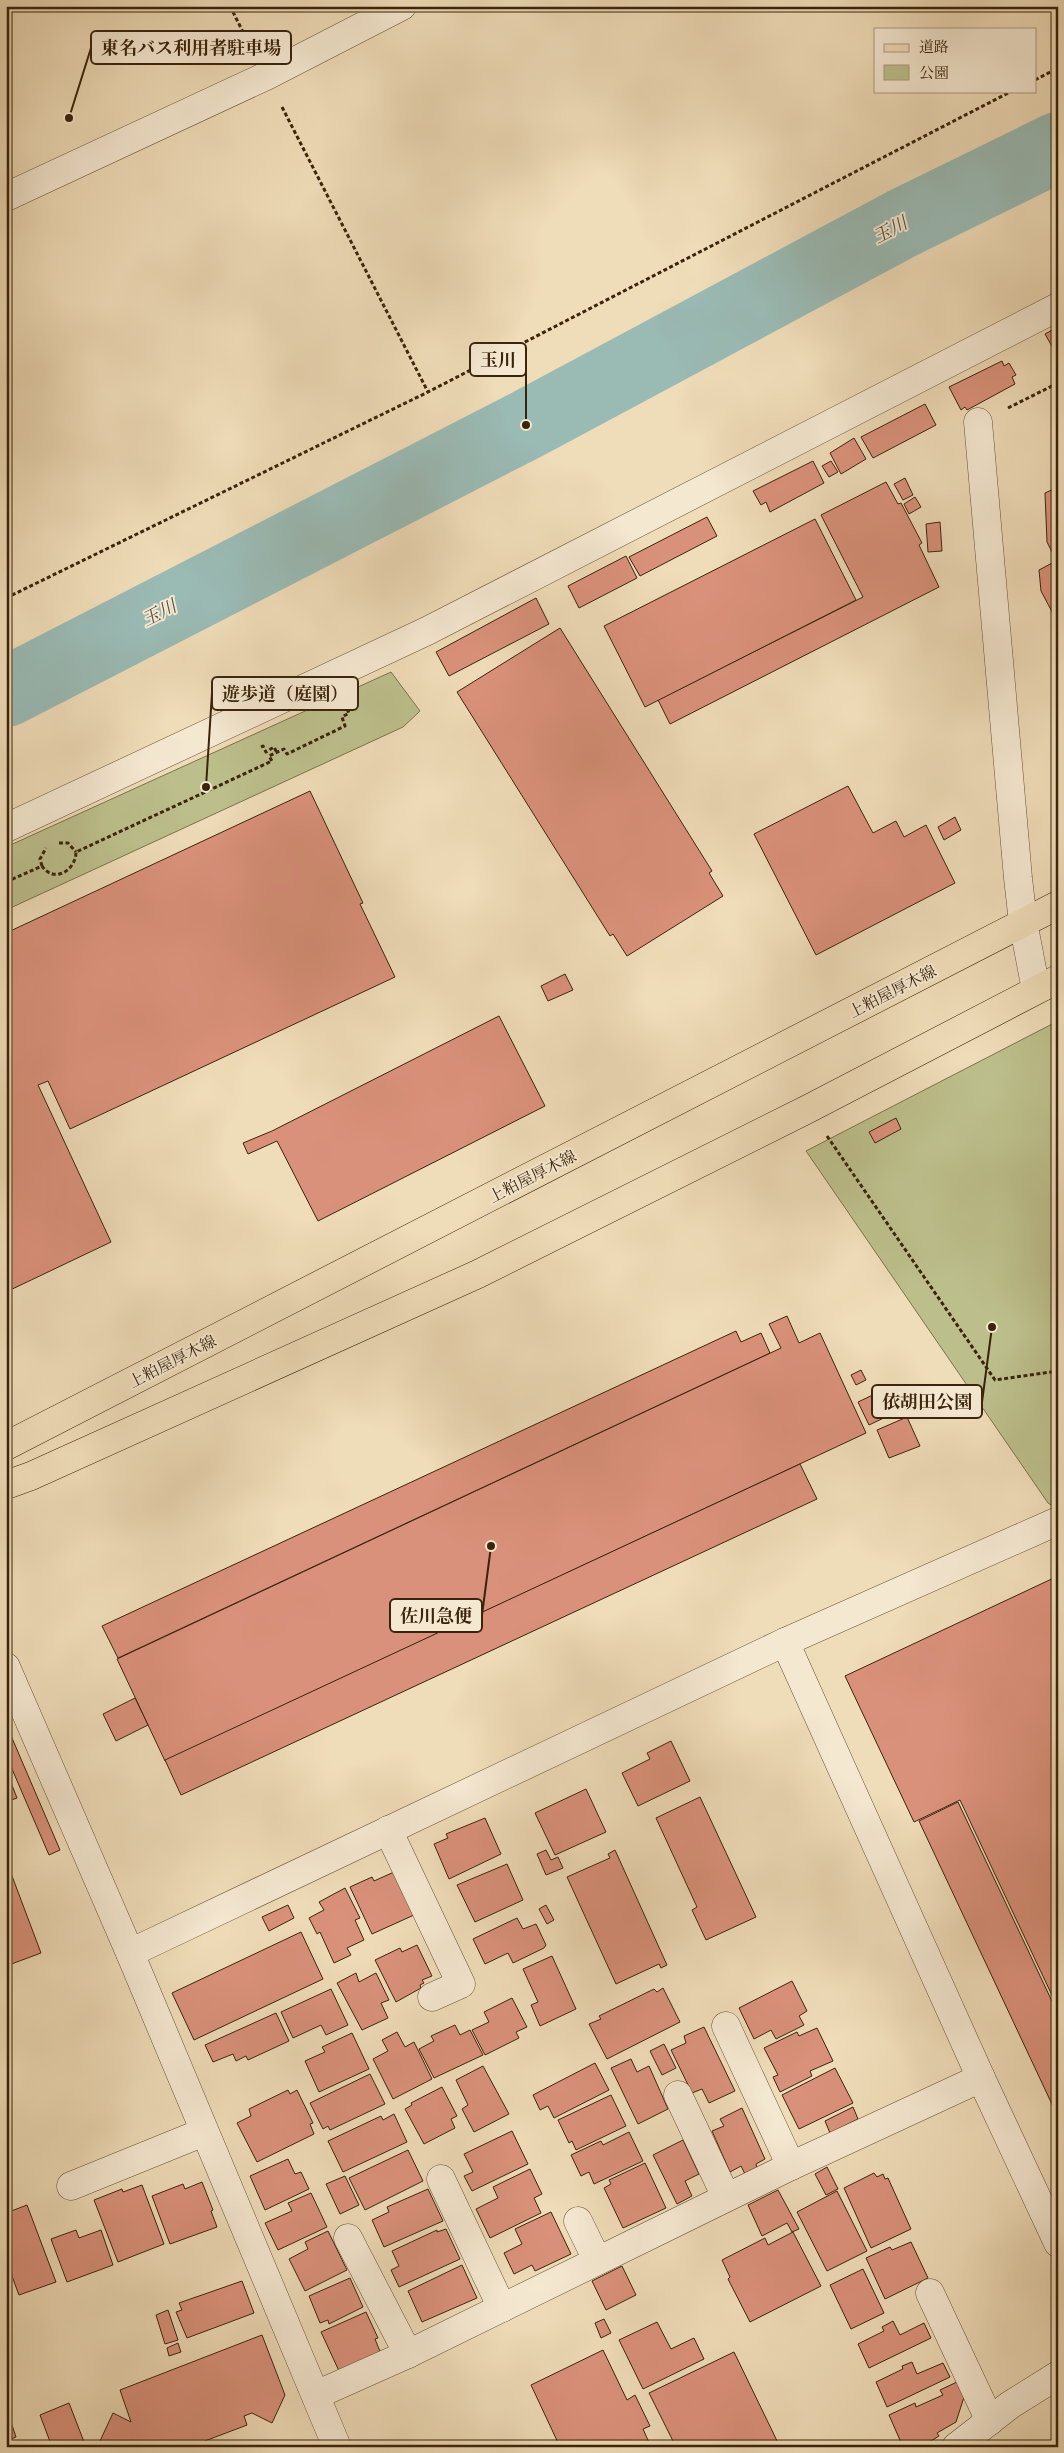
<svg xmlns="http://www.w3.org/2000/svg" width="1064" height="2453" font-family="'Libre Caslon Text','Noto Serif JP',serif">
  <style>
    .green { fill: #bcbf8c; stroke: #7b724c }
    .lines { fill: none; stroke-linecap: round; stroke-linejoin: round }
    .river { stroke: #9abab4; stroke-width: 70 }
    .building { fill: #da917b; stroke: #3a240b }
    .minor-casing { stroke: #675236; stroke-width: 29 }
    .major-casing { stroke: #3a240b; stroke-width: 29 }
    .path { stroke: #3a240b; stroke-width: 3; stroke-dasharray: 4 2.5; stroke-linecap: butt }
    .minor { stroke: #f5e8d1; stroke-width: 28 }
    .major { stroke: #efdcb8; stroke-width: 28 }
    .labels { text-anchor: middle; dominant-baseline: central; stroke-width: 4; stroke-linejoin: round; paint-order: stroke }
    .street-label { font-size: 16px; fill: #3a240b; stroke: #f5e8d1 }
    .water-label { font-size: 18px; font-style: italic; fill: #57513e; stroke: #f5e8d1 }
    .leader { fill: none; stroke: #3a240b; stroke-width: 2 }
    .callout-dot { fill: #3a240b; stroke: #f5e8d1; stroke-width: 2 }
    .callout { fill: #f5e8d1; stroke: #3a240b; stroke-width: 2 }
    .callout-label { font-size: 18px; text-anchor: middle; font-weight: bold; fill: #3a240b }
  </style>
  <rect width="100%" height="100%" fill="#efdcb8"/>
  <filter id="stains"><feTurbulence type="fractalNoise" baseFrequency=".004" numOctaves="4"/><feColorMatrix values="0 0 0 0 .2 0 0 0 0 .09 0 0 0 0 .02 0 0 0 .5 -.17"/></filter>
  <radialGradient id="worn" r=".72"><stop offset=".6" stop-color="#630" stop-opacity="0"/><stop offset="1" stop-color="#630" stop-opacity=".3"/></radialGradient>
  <!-- green -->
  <g class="green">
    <path d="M391,672L420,711L403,727L6,910V847Z"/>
    <path d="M1058,1021V1504L1053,1506L1048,1503L806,1151Z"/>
  </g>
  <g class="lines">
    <!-- river -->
    <path class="river" d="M6,692L526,425L903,223L1058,147"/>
  </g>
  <!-- building -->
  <g class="building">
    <path d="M1058,327V357L1045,334Z"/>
    <path d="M1002,361L1004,366L1009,363L1016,375L1012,377L1015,384L967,410L965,407L961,410L949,387Z"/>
    <path d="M925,404L936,425L873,458L861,437Z"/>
    <path d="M854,438L866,459L841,474L830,453Z"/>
    <path d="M813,461L824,483L770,512L766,502L761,505L753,491Z"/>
    <path d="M831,461L838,472L829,477L822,466Z"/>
    <path d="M905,478L913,495L903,500L894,484Z"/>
    <path d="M886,482L898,504L901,503L922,543L919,545L939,587L670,724L658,700L863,597L821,515Z"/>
    <path d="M1058,487V549L1052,552L1047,542L1045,493Z"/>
    <path d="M915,497L921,507L909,514L904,504Z"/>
    <path d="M707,517L717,536L640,576L629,557Z"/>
    <path d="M815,519L856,600L645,707L604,626Z"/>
    <path d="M940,522L942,551L928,552L926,524Z"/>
    <path d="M1058,554V565L1053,556Z"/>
    <path d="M626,556L637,578L579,608L568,586Z"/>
    <path d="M1056,561L1058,565V623L1041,591L1039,570Z"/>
    <path d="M536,598L549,624L449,676L436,652Z"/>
    <path d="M560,628L712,871L709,873L723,896L627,956L613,934L610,936L457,692Z"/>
    <path d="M848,786L873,833L896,821L904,837L926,825L955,883L816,955L754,834Z"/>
    <path d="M310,791L363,903L360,904L395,977L70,1129L48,1081L38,1085L111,1242L6,1292V933Z"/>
    <path d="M955,817L961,830L944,840L938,827Z"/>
    <path d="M565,974L573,990L548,1001L541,986Z"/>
    <path d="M499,1016L545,1106L318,1221L277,1141L248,1154L243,1143L272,1131Z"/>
    <path d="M896,1118L901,1129L875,1143L869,1132Z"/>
    <path d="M787,1316L799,1343L820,1333L866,1433L165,1761L117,1659L781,1348L769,1324Z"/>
    <path d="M736,1331L741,1342L761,1333L770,1353L118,1658L102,1626Z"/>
    <path d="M861,1370L866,1380L856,1385L851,1375Z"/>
    <path d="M879,1392L890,1415L869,1425L858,1402Z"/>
    <path d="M907,1417L920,1446L889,1458L877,1430Z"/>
    <path d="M800,1464L817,1499L181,1795L165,1760Z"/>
    <path d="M1058,1576V2008L960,1800L914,1822L845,1676Z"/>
    <path d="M135,1698L148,1725L116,1741L103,1714Z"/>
    <path d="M6,1724L60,1850L49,1855L6,1755Z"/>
    <path d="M671,1741L690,1781L638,1806L622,1773L650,1759L647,1753Z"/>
    <path d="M6,1770L17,1798L6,1802Z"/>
    <path d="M586,1789L606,1832L555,1855L535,1813Z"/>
    <path d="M700,1797L756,1917L706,1940L692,1910L697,1907L656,1818Z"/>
    <path d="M958,1802L1058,2014V2117L919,1821Z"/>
    <path d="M485,1818L501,1854L449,1879L434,1844L448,1838L446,1834Z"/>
    <path d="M546,1850L551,1860L558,1857L563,1868L546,1875L537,1854Z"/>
    <path d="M615,1850L667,1965L661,1968L659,1964L616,1984L567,1877L610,1858L608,1854Z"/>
    <path d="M6,1860L41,1953L6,1966Z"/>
    <path d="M507,1864L523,1900L475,1922L457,1885Z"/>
    <path d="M394,1872L414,1915L372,1934L350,1887L372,1877L374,1881Z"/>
    <path d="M345,1888L360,1918L355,1920L364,1940L347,1948L351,1955L334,1963L320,1932L317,1934L309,1918L324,1910L319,1902Z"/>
    <path d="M288,1905L294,1918L269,1931L262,1917Z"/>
    <path d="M546,1905L554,1920L547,1924L539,1909Z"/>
    <path d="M517,1918L523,1929L536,1924L546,1945L544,1948L513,1963L508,1953L485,1964L473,1939Z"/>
    <path d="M301,1932L323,1979L194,2040L172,1993Z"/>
    <path d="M417,1945L432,1976L422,1980L424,1983L420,1985L421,1988L396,2002L375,1960L400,1948L402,1952Z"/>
    <path d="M552,1956L576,2009L540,2026L531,2005L538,2002L523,1969Z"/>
    <path d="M356,1973L359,1982L376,1973L389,2000L381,2003L388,2018L362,2030L337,1983Z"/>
    <path d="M792,1981L807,2011L799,2016L804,2025L776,2039L771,2030L754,2039L739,2008Z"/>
    <path d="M663,1988L680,2022L607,2059L589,2024L601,2019L599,2016L654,1989L657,1992Z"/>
    <path d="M331,1989L348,2025L326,2035L321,2025L293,2038L281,2012Z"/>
    <path d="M512,1998L527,2027L516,2032L519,2038L485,2055L472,2030L489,2022L484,2012Z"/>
    <path d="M276,2013L289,2041L248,2060L246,2056L236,2061L233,2054L213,2062L205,2045Z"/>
    <path d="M455,2025L460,2035L470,2030L483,2055L434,2078L419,2049L434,2041L431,2036Z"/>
    <path d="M704,2027L735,2091L709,2103L702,2089L692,2093L671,2050L686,2043L684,2036Z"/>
    <path d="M817,2028L833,2061L810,2071L812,2076L780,2092L773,2077L778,2075L764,2048L797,2032L799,2036Z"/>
    <path d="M397,2032L405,2047L414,2042L432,2079L393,2099L373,2059L388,2051L382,2040Z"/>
    <path d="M352,2033L369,2069L319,2092L305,2061L325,2052L322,2047Z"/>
    <path d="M664,2044L676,2068L662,2075L650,2051Z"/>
    <path d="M631,2059L637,2072L649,2066L668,2109L638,2124L611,2068Z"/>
    <path d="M595,2063L609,2090L554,2118L548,2106L540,2110L533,2095Z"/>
    <path d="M483,2066L509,2114L474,2132L462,2109L468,2105L456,2080Z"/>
    <path d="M835,2068L853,2103L799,2129L782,2095Z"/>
    <path d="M370,2074L385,2104L330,2130L328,2126L323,2129L310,2103Z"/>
    <path d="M442,2087L457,2116L451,2119L455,2128L424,2144L405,2109L412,2105L411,2103Z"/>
    <path d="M288,2090L290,2094L297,2090L313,2123L310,2124L314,2134L257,2162L237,2123L251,2116L249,2109Z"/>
    <path d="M611,2095L626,2126L576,2150L572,2141L569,2143L558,2120Z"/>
    <path d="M853,2107L858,2119L830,2133L825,2121Z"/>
    <path d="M742,2108L765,2159L756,2164L757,2168L745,2174L741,2166L730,2172L712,2131L724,2126L720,2119Z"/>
    <path d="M394,2114L407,2142L343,2172L328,2141L381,2116L383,2120Z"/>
    <path d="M512,2131L528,2164L472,2191L464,2176L473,2172L464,2154Z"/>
    <path d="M629,2132L643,2161L594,2184L589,2172L581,2176L571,2155L601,2141L603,2145Z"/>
    <path d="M683,2140L699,2174L685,2181L692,2196L677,2204L653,2155Z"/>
    <path d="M408,2150L423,2181L365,2210L349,2178Z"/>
    <path d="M288,2159L295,2174L301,2172L309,2189L265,2210L250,2176Z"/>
    <path d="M645,2163L666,2208L623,2228L604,2188L611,2184L609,2180Z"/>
    <path d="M827,2167L838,2189L826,2195L815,2174Z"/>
    <path d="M530,2169L542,2194L534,2198L541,2213L490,2238L476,2209L498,2198L493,2187Z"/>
    <path d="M874,2173L877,2177L883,2174L885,2179L888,2178L911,2229L871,2248L844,2188Z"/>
    <path d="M345,2176L359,2205L340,2214L326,2184Z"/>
    <path d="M202,2182L213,2210L211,2211L217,2227L170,2244L152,2196L183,2184L185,2189Z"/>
    <path d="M142,2185L164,2244L118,2262L94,2200L122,2189L123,2192Z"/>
    <path d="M428,2189L443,2221L384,2247L372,2220L389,2212L387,2207Z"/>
    <path d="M778,2190L799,2229L792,2232L787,2223L762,2236L748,2205Z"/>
    <path d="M837,2191L867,2251L827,2271L797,2212Z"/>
    <path d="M311,2193L327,2227L278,2250L265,2223L292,2211L288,2203Z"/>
    <path d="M27,2205L56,2282L19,2295L6,2260V2213Z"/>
    <path d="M551,2212L571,2254L535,2271L532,2265L514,2274L504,2253L522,2244L515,2229Z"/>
    <path d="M446,2229L460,2259L399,2287L391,2270L399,2266L392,2251L437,2230V2232Z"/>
    <path d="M76,2230L79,2238L101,2230L113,2265L67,2282L51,2239Z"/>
    <path d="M328,2231L347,2270L305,2291L289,2259L308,2249L305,2242Z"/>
    <path d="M793,2232L821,2286L750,2322L728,2279L730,2277L722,2260L765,2238L768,2245Z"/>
    <path d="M911,2242L928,2278L885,2299L866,2258L890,2247L892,2250Z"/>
    <path d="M462,2265L477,2298L422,2322L408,2291Z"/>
    <path d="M622,2266L636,2295L606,2310L592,2281Z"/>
    <path d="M863,2269L884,2313L851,2329L830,2285Z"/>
    <path d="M350,2278L363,2307L329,2324L328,2320L320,2323L309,2296Z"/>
    <path d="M242,2281L254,2313L187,2338L176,2312L182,2310L179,2303Z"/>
    <path d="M168,2310L178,2340L165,2344L156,2315Z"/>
    <path d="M366,2312L378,2338L375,2339L381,2354L339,2371L321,2332Z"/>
    <path d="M604,2319L611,2333L601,2338L595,2323Z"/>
    <path d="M893,2321L900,2335L924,2323L931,2338L869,2368L858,2344L884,2331L882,2327Z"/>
    <path d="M657,2322L671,2349L694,2338L704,2359L643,2389L619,2340Z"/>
    <path d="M262,2335L285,2395L272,2423L252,2413L244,2416L247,2425L189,2447H112L100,2441L113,2413L131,2422L120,2390Z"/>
    <path d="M178,2343L181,2352L169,2356L167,2348Z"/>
    <path d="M603,2350L627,2400L635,2395L650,2426L643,2429L651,2447H560L531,2385Z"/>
    <path d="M734,2352L780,2447H676L649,2393Z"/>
    <path d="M912,2362L917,2374L943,2363L950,2377L887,2407L876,2382L903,2369L902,2366Z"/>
    <path d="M957,2382L964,2397L956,2422L937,2433L939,2436L921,2447H903L889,2415L915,2403L916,2407L943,2395L940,2390Z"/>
    <path d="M69,2403L86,2447H52L40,2415Z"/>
    <path d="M11,2422L16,2437L6,2441V2424Z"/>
  </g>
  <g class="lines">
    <defs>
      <g id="minor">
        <path d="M6,197L266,76L402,6"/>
        <path d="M978,422L1018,878L1023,922L1036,990"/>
        <path d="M6,828L427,631L1058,307"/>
        <path d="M785,1642L981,2078L1058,2243"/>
        <path d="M6,1667L130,1953L337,2447"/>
        <path d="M388,1830L461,1984L432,1997"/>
        <path d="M130,1953L785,1642L1058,1521"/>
        <path d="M726,2026L791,2166"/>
        <path d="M678,2095L726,2197"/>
        <path d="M441,2179L502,2308"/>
        <path d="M71,2186L204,2132"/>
        <path d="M578,2221L597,2260"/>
        <path d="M348,2238L408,2354"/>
        <path d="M930,2293L990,2421"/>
        <path d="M316,2395L408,2354L791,2166L981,2078"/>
        <path d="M956,2447L1010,2405L1058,2375"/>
      </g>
      <g id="major">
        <path d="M6,1446L1058,905"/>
        <path d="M6,1485L31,1476L478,1274L808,1109L1058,979"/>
      </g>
    </defs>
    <!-- minor casing -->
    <use href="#minor" class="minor-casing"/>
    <!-- major casing -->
    <use href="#major" class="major-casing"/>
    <!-- path -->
    <g class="path">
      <path d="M230,6L250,46"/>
      <path d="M1035,80L1058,68"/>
      <path d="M282,107L428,392"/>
      <path d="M1008,408L1058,383"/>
      <path d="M6,598L428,392L1012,91"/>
      <path d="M261,747L263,746L266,752L274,747L277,753"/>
      <path d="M59,843H68L76,852"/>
      <path d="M42,866L40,859L46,848"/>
      <path d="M6,882L42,866C54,884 76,870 76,852L272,761L269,756L284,749L287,754L345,726L342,717L349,713L346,707"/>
      <path d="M827,1136L995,1380L1058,1371"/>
    </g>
    <!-- minor -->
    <use href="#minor" class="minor"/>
    <!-- major -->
    <use href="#major" class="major"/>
  </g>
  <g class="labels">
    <!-- street labels -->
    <g class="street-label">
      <text transform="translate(892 991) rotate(-27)">上粕屋厚木線</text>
      <text transform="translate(532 1176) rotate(-27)">上粕屋厚木線</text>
      <text transform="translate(172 1361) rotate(-27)">上粕屋厚木線</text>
    </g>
    <!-- water labels -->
    <g class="water-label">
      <text transform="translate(890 230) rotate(-28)">玉川</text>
      <text transform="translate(159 613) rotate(-27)">玉川</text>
    </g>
  </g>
  <!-- callouts -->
  <path class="leader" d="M69 118L91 48M526 425L526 360M206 787L212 693M992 1327L982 1402M491 1546L482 1615"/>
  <g class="callout-dot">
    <circle cx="69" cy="118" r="5"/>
    <circle cx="526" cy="425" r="5"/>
    <circle cx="206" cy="787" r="5"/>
    <circle cx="992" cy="1327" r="5"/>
    <circle cx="491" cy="1546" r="5"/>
  </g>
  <g class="callout">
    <rect x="91" y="31" width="200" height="33" rx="5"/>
    <rect x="470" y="343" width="56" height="33" rx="5"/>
    <rect x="212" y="677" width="146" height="33" rx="5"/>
    <rect x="872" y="1385" width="110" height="33" rx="5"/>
    <rect x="390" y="1599" width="92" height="33" rx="5"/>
  </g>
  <g class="callout-label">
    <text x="191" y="54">東名バス利用者駐車場</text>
    <text x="498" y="366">玉川</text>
    <text x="285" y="700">遊歩道（庭園）</text>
    <text x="927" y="1408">依胡田公園</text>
    <text x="436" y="1622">佐川急便</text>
  </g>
  <!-- margin -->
  <rect width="1064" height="2453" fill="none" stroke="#efdcb8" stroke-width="25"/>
  <rect x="8" y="8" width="1049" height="2438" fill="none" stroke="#3a240b" stroke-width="2.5"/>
  <rect x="12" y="12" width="1039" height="2428" fill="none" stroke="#3a240b"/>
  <!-- legend -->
  <rect x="874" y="28" width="162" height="65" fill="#f5e8d1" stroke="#aa9a82"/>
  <rect x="884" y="44" width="25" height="8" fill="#efdcb8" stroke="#aa9a82"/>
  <text x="919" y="52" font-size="15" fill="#3a240b">道路</text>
  <rect x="884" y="65" width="25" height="15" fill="#bcbf8c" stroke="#aa9a82"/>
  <text x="919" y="78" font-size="15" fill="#3a240b">公園</text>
  <rect width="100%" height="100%" filter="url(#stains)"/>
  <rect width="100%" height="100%" fill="url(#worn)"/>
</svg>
